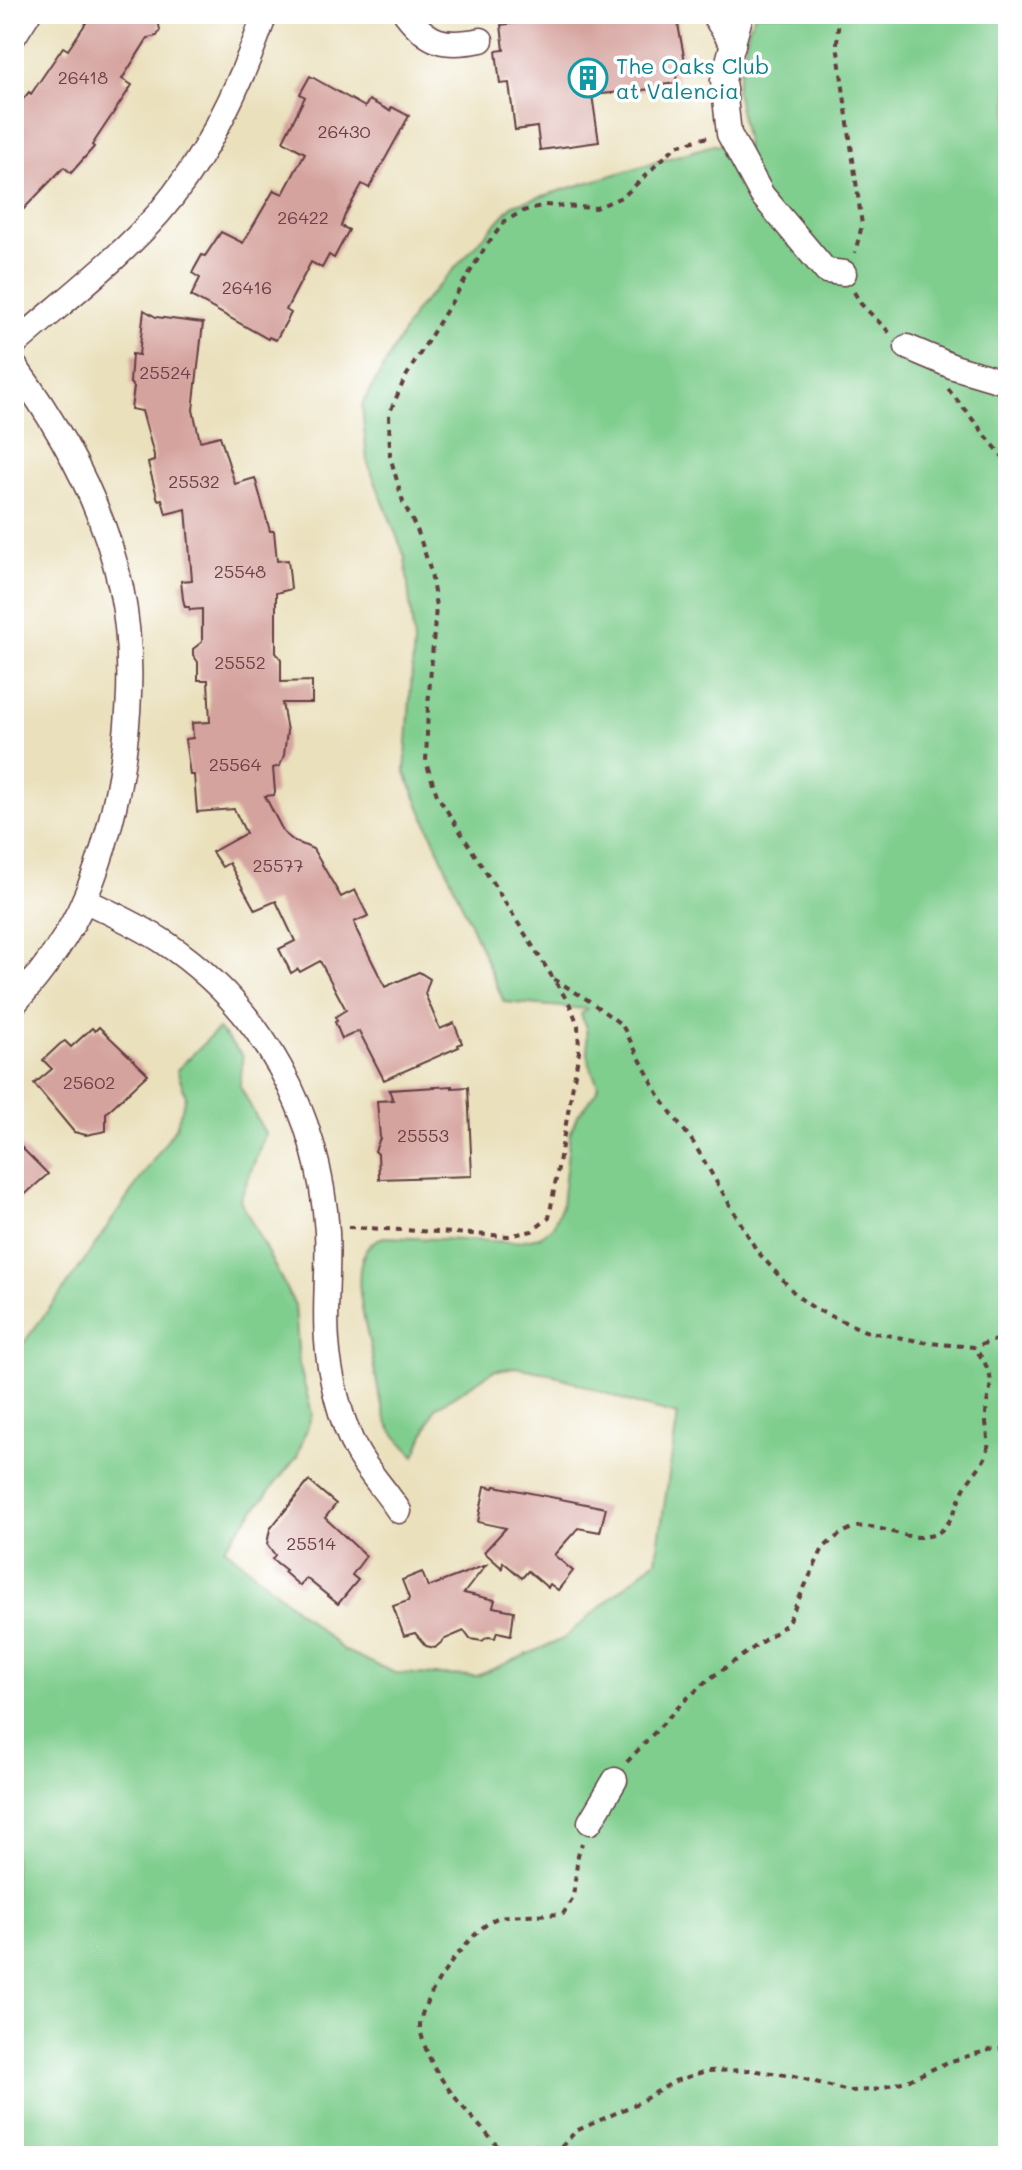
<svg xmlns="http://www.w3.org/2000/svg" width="1022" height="2170" font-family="Mali,sans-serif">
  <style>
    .green { fill: #7fce8e; stroke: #64765c; stroke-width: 2 }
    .building { fill: #d5a39e }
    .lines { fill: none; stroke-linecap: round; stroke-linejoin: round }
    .minor-casing { stroke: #623c41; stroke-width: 27 }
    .path { stroke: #623c41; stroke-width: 4; stroke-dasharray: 6 6; stroke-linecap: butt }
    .minor { stroke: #fff; stroke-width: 24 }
    .labels { text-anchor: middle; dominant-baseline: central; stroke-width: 7; stroke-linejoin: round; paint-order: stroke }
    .number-label { font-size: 18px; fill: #6d4048 }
    .culture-label { font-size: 22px; fill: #0d838f; stroke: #fff; text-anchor: start }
  </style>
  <rect width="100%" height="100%" fill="#fff"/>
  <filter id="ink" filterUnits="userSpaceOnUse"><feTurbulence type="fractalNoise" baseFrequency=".0125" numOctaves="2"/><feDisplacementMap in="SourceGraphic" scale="16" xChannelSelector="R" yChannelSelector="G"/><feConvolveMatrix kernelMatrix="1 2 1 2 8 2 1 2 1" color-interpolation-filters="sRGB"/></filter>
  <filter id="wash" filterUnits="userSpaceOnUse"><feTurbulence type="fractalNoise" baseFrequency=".006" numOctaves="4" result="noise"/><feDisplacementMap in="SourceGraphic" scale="32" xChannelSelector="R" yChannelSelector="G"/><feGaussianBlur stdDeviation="1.8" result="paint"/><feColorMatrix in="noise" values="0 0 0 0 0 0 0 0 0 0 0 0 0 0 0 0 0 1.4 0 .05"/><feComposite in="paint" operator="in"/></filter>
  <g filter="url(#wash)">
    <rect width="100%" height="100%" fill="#eae0bc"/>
    <!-- green -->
    <path class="green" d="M755,14H1008V2156H14V1350L19,1349L75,1274L176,1127L186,1096L177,1070L218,1029L243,1056L240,1086L265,1134L240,1200L295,1305L299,1364L312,1414L297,1457L224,1547L343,1650L395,1673L435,1675L477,1676L563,1639L656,1560L678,1415L639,1405L552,1374L515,1367L493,1371L435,1408L415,1456C404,1444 390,1433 385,1416C378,1395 375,1372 371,1350C365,1322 342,1248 384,1237L514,1242L540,1237L553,1226L562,1205L570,1133L577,1116L596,1093L598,1085L589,1064L586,1028L581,1014L587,1009L504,1002L405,772L414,642L405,557L367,461L362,405L416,310L513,205L713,145L747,148L736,90L749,27Z"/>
    <g id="blocks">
      <!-- building -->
      <g class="building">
        <path d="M92,14H157L160,30L157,36L148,38L122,79L132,85L92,145L94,147L71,173L64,167L14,219V110L29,92L31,94L63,47L68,50Z"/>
        <path d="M515,14H676L687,72L676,74L677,83L662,85V88L592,95L599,142L540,150L537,127L515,130L509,83L500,84L496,51L504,50L501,25L516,23Z"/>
        <path d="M310,76L365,107L369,100L390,111L392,107L409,116L369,188L362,184L345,215L341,226L349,230L334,258L329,255L322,268L311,262L286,310L291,313L276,340L269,337L268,339L191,296L200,278L192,273L202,255L205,256L221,232L243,243L274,190L283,194L305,153L283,141L305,97L300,94Z"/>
        <path d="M144,310L156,317L203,323L193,410L200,441L220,436L235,484L255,478L270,531H274L277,561L288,560L291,589L276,593V653L281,659V682L312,681V703H282L287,731L284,755L280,766L273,768L275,792L274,795L265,796L284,833L294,841L313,849L341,897L355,890L368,916L354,922L357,931L385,987L419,972L430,979L425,994L440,1029L454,1023L462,1043L458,1045L459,1047L384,1080L359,1031L342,1039L335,1022L337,1021L335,1017L346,1010L320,961L300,972L298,969L291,973L279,949L295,941L276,901L255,910L229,863L222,867L212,852L246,833L234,809L197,812L194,775H190L185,739L193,738L192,723L210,722L208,680H198V662L193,655V649L202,642V609L190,610L189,607H185L183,599L181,581L192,580L186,509L166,514L162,499L158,500L148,463L154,461V455L142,411L131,409L134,387L130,383L132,354L139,355Z"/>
        <path d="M99,1027L148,1074L106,1113V1131L86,1135L74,1132L34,1084L52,1069L43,1060L60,1044L65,1041L71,1047L92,1028L95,1031Z"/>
        <path d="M452,1086V1088L468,1087L472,1176L379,1179L378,1154L375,1151L380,1138L377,1101L393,1100L389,1090Z"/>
        <path d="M14,1140L48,1174L14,1204Z"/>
        <path d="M309,1481L336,1504L325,1518L366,1556L352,1575L358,1580L338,1604L306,1578L300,1586L284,1572L286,1570L272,1559L275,1555L267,1544L270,1529Z"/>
        <path d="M485,1486L494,1488L495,1486L606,1508L600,1532L578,1528L554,1555L573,1571L558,1590L550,1584L548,1588L528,1571L522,1578L503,1562L502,1568L484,1552L506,1528L478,1522Z"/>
        <path d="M486,1565L464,1593L495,1600L493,1607L514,1611L511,1635L497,1632L495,1638L488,1637L482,1641L470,1639L464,1631L445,1639L435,1648L426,1646L415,1633L404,1636L393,1606L408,1601L409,1598L402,1580L422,1572L428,1587Z"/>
      </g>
    </g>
  </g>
  <g filter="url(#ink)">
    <use href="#blocks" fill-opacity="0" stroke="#623c41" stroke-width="2"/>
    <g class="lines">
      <defs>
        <g id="minor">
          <path d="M406,14C429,44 445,47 481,40"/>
          <path d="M713,14L733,45"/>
          <path d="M741,14L723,80L729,134L762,195L826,271L844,273"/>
          <path d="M14,36L28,14"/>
          <path d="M14,345C60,304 119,259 159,213C208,156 241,84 265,14"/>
          <path d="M907,347L954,367L1008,383"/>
          <path d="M14,365C63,432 104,507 121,588C141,684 123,809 85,898C69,936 41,974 14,1004"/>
          <path d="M84,900C111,913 140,926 164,942C264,1009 319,1113 327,1232C329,1268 324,1305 327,1341C329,1374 341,1423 357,1452C368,1472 386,1491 399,1511"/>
          <path d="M590,1822L615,1780"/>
        </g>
      </defs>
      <!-- minor casing -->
      <use href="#minor" class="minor-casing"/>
      <!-- path -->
      <g class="path">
        <path d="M839,14L837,44L862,225L855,253"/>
        <path d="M854,292L861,304L890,333"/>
        <path d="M948,389L1008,463"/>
        <path d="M554,979L588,1000L622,1025L661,1099L693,1142L757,1251L797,1296L815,1309L865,1331L929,1343L974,1347L1008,1336"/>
        <path d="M348,1227L508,1236L532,1231L549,1218L579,1051L578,1025L570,1005L437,795L426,762L428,706L436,607L431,572L418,532L403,502L390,456L389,414L405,378L486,246L505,221L523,211L544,205L596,208L624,196L676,146L708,137"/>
        <path d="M627,1762L684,1701L712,1677L787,1624L823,1548C830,1542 839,1534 848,1530C876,1516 909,1549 939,1532C952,1524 957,1503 964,1489C970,1478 979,1469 985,1458C991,1446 987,1435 986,1422C985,1383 1003,1386 974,1347"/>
        <path d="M506,2156C482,2127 441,2088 428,2054C425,2047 420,2033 420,2025C421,1997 471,1929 497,1918C507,1914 549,1915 563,1914L573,1898L578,1855L582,1843"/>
        <path d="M553,2156L576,2131L638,2103L675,2081L706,2071L750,2070L794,2076L848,2091L874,2090L909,2080L948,2062L989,2050L1008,2048"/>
      </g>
      <!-- minor -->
      <use href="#minor" class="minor"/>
    </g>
  </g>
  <!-- icons -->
  <defs>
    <symbol id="building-ring" viewBox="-11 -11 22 22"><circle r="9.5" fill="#fff" stroke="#0f9aa8" stroke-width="1.5"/><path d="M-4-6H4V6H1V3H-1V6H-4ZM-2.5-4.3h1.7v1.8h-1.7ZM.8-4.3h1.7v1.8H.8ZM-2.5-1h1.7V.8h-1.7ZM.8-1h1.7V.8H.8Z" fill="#0f9aa8"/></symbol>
  </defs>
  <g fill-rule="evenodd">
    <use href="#building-ring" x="566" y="56" width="44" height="44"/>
  </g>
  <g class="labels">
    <!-- number labels -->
    <g class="number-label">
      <text x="83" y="77">26418</text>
      <text x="344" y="131">26430</text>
      <text x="303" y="217">26422</text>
      <text x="247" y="287">26416</text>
      <text x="165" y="372">25524</text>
      <text x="194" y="481">25532</text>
      <text x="240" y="571">25548</text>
      <text x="240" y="662">25552</text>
      <text x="235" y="764">25564</text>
      <text x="278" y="865">25577</text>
      <text x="89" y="1082">25602</text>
      <text x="423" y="1135">25553</text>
      <text x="311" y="1543">25514</text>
    </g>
    <!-- culture labels -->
    <g class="culture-label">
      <text x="616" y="65">The Oaks Club<tspan x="616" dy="25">at Valencia</tspan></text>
    </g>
  </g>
  <!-- margin -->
  <rect width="1022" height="2170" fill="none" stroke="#fff" stroke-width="48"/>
</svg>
